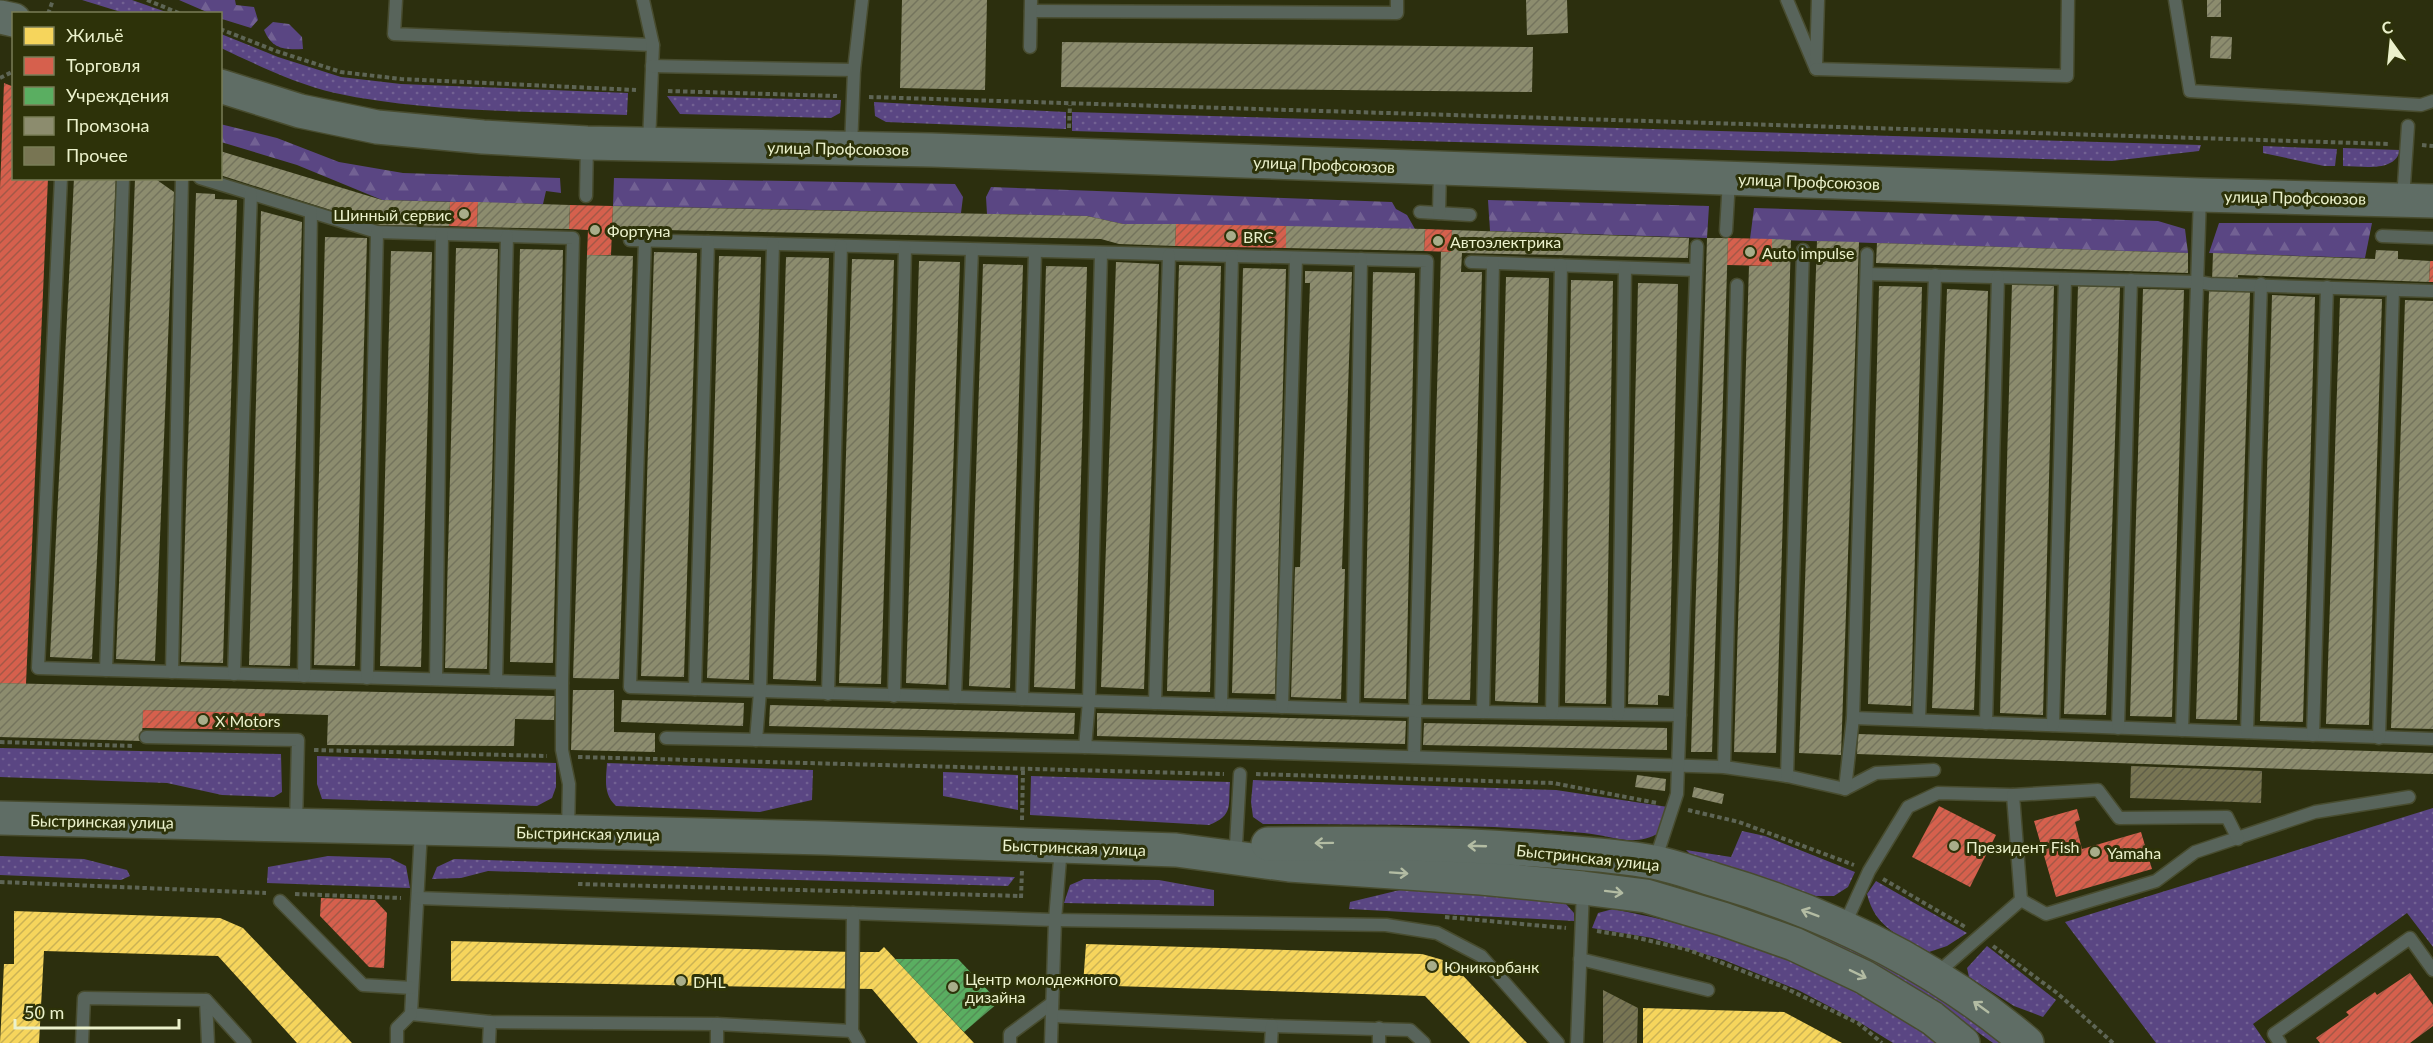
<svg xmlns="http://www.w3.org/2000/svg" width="2433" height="1043" font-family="Lato,sans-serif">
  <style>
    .grass { fill: url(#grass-dots) }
    .forest { fill: url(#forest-firs) }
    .homes { fill: url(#homes-hatch) }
    .shops { fill: url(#shops-hatch) }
    .public { fill: url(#public-hatch) }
    .industry { fill: url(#industry-hatch) }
    .building { fill: url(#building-hatch) }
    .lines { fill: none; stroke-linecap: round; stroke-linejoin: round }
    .service-casing { stroke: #484c2f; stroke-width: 15 }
    .secondary-casing { stroke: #484c2f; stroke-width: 36 }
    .path { stroke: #5e6555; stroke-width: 4; stroke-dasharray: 4.5 3; stroke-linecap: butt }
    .service { stroke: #58645b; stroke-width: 12 }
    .secondary { stroke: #5f6d65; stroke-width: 33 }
    .oneway { stroke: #b3bca3 }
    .poi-dot { fill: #a8ad8a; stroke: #2d3209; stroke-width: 2 }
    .labels { text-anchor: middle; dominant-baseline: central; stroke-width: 6; stroke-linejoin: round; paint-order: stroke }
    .street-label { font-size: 16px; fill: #ebf1cc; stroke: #2d3209 }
    .poi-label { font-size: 16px; fill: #ebf1cc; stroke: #2d3209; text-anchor: start }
  </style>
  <defs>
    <pattern id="grass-dots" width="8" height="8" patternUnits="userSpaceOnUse" patternTransform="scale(1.5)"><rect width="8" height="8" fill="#5a4683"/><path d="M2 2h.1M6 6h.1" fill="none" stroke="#726193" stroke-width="1.8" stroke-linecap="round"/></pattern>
    <pattern id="forest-firs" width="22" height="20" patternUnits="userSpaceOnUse" patternTransform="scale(1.5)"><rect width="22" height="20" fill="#5a4683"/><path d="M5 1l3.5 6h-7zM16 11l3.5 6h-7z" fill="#726193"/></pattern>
    <pattern id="homes-hatch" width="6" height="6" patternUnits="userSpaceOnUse" patternTransform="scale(1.5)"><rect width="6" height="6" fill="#f6d55c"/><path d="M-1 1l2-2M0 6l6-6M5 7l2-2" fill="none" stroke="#cab254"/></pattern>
    <pattern id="shops-hatch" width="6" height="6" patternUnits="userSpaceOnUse" patternTransform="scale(1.5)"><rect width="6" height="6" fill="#d6604d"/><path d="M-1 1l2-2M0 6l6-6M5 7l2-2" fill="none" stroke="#a45847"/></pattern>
    <pattern id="public-hatch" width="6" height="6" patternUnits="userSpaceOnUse" patternTransform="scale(1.5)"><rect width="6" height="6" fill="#5aae61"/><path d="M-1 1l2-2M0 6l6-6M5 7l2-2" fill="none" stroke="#548f56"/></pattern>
    <pattern id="industry-hatch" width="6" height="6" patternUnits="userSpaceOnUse" patternTransform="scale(1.5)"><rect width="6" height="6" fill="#8c8c6e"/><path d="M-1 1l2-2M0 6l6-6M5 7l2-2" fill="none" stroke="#74745d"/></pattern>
    <pattern id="building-hatch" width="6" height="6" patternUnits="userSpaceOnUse" patternTransform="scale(1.5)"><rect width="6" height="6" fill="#787553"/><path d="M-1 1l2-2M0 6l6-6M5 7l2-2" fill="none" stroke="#5f5e48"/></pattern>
  </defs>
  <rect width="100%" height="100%" fill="#2c2f0e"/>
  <!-- grass -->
  <g class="grass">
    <path d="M82,0H132L169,13H124Z"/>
    <path d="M221,34L278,57L341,77L401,84L628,93L627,115C532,111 427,113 335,93C296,84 257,65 221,48Z"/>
    <path d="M667,96L841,100L840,113L831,118L680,114Z"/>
    <path d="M874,102L1066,112V129L886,122L875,116Z"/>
    <path d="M1072,112L2201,145L2199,151L2112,161L1072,131Z"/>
    <path d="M2263,146L2337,149L2335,166H2324L2263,153Z"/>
    <path d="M2343,148L2400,150C2395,173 2362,166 2343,166Z"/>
    <path d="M0,748L281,754L282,792L274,797L222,795L167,783L0,777Z"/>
    <path d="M317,756L556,763V787L552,798L537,806L322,799L317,784Z"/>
    <path d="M607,763L813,770L812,800L760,812L616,806C603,794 606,780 607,763Z"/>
    <path d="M943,772L1018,775V810L943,796Z"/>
    <path d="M1031,776L1230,782C1228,806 1234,815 1209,825L1030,815Z"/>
    <path d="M1253,780L1556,790L1668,807L1659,833C1634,848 1610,835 1584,833C1477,823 1370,825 1263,824L1253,817L1251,802Z"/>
    <path d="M2433,808V947L2407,913L2253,1024L2266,1043H2156L2065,922Z"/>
    <path d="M1742,831L1765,836L1855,872L1848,887L1834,896H1815L1757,875L1692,856L1686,850L1731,857Z"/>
    <path d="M0,856L84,859L127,870L130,876L121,880L0,875Z"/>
    <path d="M328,856L390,858L406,866L410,888L267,883L268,867Z"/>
    <path d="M454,859L1015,877L1008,886L488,871L461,878L432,879L437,867Z"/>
    <path d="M1509,863L1624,875L1712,896L1793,922L1866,954L1930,990L2004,1043H1993L1927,996L1792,928Z"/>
    <path d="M1084,879L1159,880L1214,890V906L1064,903L1070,885Z"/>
    <path d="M1876,881L1967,933L1947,946L1929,952C1900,936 1875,928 1867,894Z"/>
    <path d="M1404,889L1547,899L1566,904L1574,913V921L1349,909L1350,902Z"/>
    <path d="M1613,909C1700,926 1795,954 1872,999C1896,1012 1918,1028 1942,1043H1893L1859,1022L1798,990L1724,960L1652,938L1592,928L1598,913Z"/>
    <path d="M1987,946L2056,1000L2043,1017L2014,1006L1969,977L1967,968Z"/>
  </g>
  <!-- forest -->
  <g class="forest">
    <path d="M179,0H235L236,5L254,7L258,20L251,28L222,19L220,14L209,13Z"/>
    <path d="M273,22L289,24L302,37L303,49C284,50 272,49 264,30Z"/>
    <path d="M220,124L277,138L339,162L403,173L560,178L561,193L546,191L543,204L382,200L297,165L221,142Z"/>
    <path d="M614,178L955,184L963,197L961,213L613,206Z"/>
    <path d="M991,187L1392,202L1396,209L1407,215L1415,229L1123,224L1087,216L987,214L986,197Z"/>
    <path d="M1488,200L1709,206L1707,238L1490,231Z"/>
    <path d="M1754,208L2158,221L2185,229L2188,253L1750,239Z"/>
    <path d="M2219,223H2372L2365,258L2209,253Z"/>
  </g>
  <!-- homes -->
  <g class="homes">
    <path d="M14,911L220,918L243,928L352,1043H297L218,956L44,951L39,1043H0L4,964H14Z"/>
    <path d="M451,941L853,952H879L884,947L974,1043H918L872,989L451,981Z"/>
    <path d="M1086,944L1422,954L1450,962L1527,1043H1470L1425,996L1083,985Z"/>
    <path d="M1643,1008L1784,1012L1842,1043H1643Z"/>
  </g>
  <!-- shops -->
  <g class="shops">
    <path d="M4,83L14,87V178H48L26,684L0,683V189Z"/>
    <path d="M450,202H478L477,227L449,226Z"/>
    <path d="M570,205L613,206L611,255H587L588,230L569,229Z"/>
    <path d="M1176,224L1286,226V248L1175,246Z"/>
    <path d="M1425,229L1452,230L1451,252L1424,251Z"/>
    <path d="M1728,238L1772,239V266L1727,265Z"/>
    <path d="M2430,261H2433V282H2429Z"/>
    <path d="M143,710L265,713L264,730L142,728Z"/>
    <path d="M1939,806L1996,835L1970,887L1912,857Z"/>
    <path d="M2077,809L2080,820L2075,822L2082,849L2141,832L2152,869L2056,897L2034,821Z"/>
    <path d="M321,898L375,900L387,913L384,968L369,967L320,916Z"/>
    <path d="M2410,973L2433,1005V1026L2410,1043H2320L2316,1038L2349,1015L2346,1012L2375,992L2377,995Z"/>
  </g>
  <!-- public -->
  <path class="public" d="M895,959H958L999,1002L964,1032Z"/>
  <!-- industry -->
  <g class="industry">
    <path d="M902,0H987L985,90L900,88Z"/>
    <path d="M1526,0H1567L1568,33L1527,35Z"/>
    <rect x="2207" y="0" width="14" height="17"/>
    <path d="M2211,36L2232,37L2231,59L2210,58Z"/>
    <path d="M1062,42L1533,47L1532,92L1061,87Z"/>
    <path d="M220,151L382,200L450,202L449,226L378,225L220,175Z"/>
    <path d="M74,178H116L92,659L50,657Z"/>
    <path d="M135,179L157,180L174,192L155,661L116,659Z"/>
    <path d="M196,193L215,194V199L237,200L223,663L181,662Z"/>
    <path d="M478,202L570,205L569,229L477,227Z"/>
    <path d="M613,206L1087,216L1123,224H1176L1175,246L1119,244L1101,239L612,229Z"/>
    <path d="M261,211L302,222L290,666L249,665Z"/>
    <path d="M1286,226L1425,229L1424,251L1286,248Z"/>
    <path d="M1452,230L1689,238L1688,258L1462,253L1461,272H1482L1470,700L1428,699L1441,252H1451Z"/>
    <path d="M325,237L367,238L355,666L314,665Z"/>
    <path d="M1707,238H1728L1712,752H1691Z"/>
    <path d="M1772,239L1791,240L1776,753L1734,752L1749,266H1772Z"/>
    <path d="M1817,241L1859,242L1841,755L1799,753Z"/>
    <path d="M1877,243L2188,253V273L1876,263Z"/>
    <path d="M456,248L498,249L487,669L445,668Z"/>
    <path d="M520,249L563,250L553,663L510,662Z"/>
    <path d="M2376,250L2398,251V259L2430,261L2429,282L2238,275V281H2212L2213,253L2375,259Z"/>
    <path d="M391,251L432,252L421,667L380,666Z"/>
    <path d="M654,252L697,253L684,677L641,676Z"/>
    <path d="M587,255L633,256L619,679L573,678Z"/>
    <path d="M719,256L761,257L749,680L707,678Z"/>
    <path d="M786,257L829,258L816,681L773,679Z"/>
    <path d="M852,259L894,260L881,684L839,683Z"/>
    <path d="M919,261L960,262L946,685L906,683Z"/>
    <path d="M1116,262L1159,264L1144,689L1101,687Z"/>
    <path d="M983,264L1023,265L1010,688L969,686Z"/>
    <path d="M1179,265L1221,266L1210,692L1167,691Z"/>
    <path d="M1046,266L1087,267L1075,689L1034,687Z"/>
    <path d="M1243,268L1286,269L1275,694L1232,693Z"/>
    <path d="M1305,271L1352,272L1342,569H1345L1341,699L1291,697L1295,567H1300L1310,283H1305Z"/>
    <path d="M1373,272L1415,273L1406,699L1364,698Z"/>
    <path d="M1506,277L1549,278L1538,703L1495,701Z"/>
    <path d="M1571,280L1613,281L1606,704L1565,703Z"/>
    <path d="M1638,283L1678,284L1669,696L1658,695V705L1628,704Z"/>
    <path d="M2012,283L2054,285L2043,715L2000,713Z"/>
    <path d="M1879,286L1922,287L1911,706L1868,704Z"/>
    <path d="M2078,286L2120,287L2106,715L2064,714Z"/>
    <path d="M1947,289L1988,291L1974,710L1932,708Z"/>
    <path d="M2143,289L2184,290L2172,717L2130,716Z"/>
    <path d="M2209,291L2250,292L2237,720L2196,719Z"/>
    <path d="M2272,295L2315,297L2303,722L2260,721Z"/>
    <path d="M2340,298L2382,299L2369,725L2326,724Z"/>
    <path d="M2405,300L2433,301V729L2391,728Z"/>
    <path d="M0,683L555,696L554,720L515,719L514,746L327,745L328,715L143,710L142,741L0,737Z"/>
    <path d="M573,690H614V732L655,733V752L571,750Z"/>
    <path d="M622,700L744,703L743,726L621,722Z"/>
    <path d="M770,705L1075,713L1074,734L769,726Z"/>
    <path d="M1097,713L1406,721L1405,744L1097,736Z"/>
    <path d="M1424,723L1667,728V750L1423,745Z"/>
    <path d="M1858,734L2433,753V774L1857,754Z"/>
    <path d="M1637,775L1666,779L1665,791L1635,787Z"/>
    <path d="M1694,787L1724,794L1722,804L1692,797Z"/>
  </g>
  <!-- building -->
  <g class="building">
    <path d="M2131,766L2262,771L2261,803L2130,798Z"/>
    <path d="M1603,990L1638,1008L1637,1043H1603Z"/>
  </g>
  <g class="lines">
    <defs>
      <g id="service">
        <path d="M396,0L394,34L653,45"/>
        <path d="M643,0L653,45L649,143"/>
        <path d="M1787,0L1816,69"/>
        <path d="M2175,0L2190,91L2421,105L2433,101"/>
        <path d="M1031,11L1397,13V0"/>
        <path d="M1030,47L1031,0"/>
        <path d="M1816,65L1818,0"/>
        <path d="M652,66L854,70"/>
        <path d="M1816,69L2067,76L2068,0"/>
        <path d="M851,147L854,70L862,0"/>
        <path d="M61,178L38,668L562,683"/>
        <path d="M200,178L377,232L573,238L562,683V750L569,784L568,832"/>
        <path d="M586,196L587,144"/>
        <path d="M2403,199L2408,126"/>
        <path d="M1420,212L1470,215"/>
        <path d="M1439,213L1440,170"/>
        <path d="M1726,231L1729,180"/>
        <path d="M2382,236L2433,238"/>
        <path d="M630,240L1427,261L1414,757"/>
        <path d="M645,240L630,687L1416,711L1680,715"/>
        <path d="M1471,262L1696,270"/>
        <path d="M1867,274L2198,282L2210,284L2433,291"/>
        <path d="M106,670L123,178"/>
        <path d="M172,672L182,178"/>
        <path d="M234,674L251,194"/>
        <path d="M304,676L311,212"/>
        <path d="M367,678L377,232"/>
        <path d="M436,679L442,234"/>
        <path d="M496,681L507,236"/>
        <path d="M695,689L708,242"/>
        <path d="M828,694L841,246"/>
        <path d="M894,696L905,248"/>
        <path d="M955,697L972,250"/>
        <path d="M1022,699L1035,252"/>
        <path d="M1155,703L1169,255"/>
        <path d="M1221,705L1232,257"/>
        <path d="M1282,707L1296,258"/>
        <path d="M1353,709L1361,259"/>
        <path d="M1483,712L1493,263"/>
        <path d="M1552,713L1561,265"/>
        <path d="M1618,714L1625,268"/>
        <path d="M1853,718L2433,739"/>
        <path d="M1919,720L1935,275"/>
        <path d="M1986,723L1998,277"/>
        <path d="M2053,725L2065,279"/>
        <path d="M2118,728L2131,280"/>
        <path d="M2182,730L2200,196"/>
        <path d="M2247,732L2261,284"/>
        <path d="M2313,735L2327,287"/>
        <path d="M146,737L298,740L296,825"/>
        <path d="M666,738L1085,747L1724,767L1787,776L1845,789L1876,773L1934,770"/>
        <path d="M2379,738L2393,290"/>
        <path d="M756,740L760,692L773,244"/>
        <path d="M1085,747L1089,701L1101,254"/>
        <path d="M1724,767L1737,285"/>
        <path d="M1787,776L1803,250"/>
        <path d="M1845,789L1853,718L1867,254"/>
        <path d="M421,830L411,1014L490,1022L717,1024L852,1031"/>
        <path d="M1236,845L1240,774"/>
        <path d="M1655,861L1677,794L1697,246"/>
        <path d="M418,898L1055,920L1386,925L1437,933L1481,956L1558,1043"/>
        <path d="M2021,900L2046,914L2156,881L2195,852L2315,812L2409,797"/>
        <path d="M280,901L363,985L412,988"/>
        <path d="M853,913L852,1031L859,1043"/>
        <path d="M1844,926L1869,871L1908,807L1938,793L2013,795"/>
        <path d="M1580,959L1708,990"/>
        <path d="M1935,975L2021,900L2013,795L2098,790L2119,818L2227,817L2238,839"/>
        <path d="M206,1000L208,1043"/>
        <path d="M1053,1016L1272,1026L1410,1030L1424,1043"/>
        <path d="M1379,1028V1043"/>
        <path d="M82,1043L84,998L206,1000L245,1043"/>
        <path d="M397,1043V1028L411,1014"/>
        <path d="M489,1043L490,1022"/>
        <path d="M717,1043V1024"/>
        <path d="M1010,1043V1034L1052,1003"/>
        <path d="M1051,1043L1055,920L1061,847"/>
        <path d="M1271,1043L1272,1026"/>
        <path d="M1577,1043L1583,889"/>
        <path d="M2280,1043L2274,1034L2410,938L2433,970"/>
      </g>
      <g id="secondary">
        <path d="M0,17L14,20"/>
        <path d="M220,86L300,111L377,127L483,137L587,143L932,150L2200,195L2433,201"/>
        <path d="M0,818L825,838L1176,850L1289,865L1481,878L1583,888L1646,896L1723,919L1794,944L1864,977L1932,1018L1963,1043"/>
        <path d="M1268,844C1357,843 1446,843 1536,850C1575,853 1615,855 1653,862C1674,866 1695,874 1715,880C1828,913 1937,966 2027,1043"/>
      </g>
    </defs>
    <!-- service casing -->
    <use href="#service" class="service-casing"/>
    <!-- secondary casing -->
    <use href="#secondary" class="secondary-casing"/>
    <!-- path -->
    <g class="path">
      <path d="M147,0L181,14"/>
      <path d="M48,14L53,0"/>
      <path d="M220,29L276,51L341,72L401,79L636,90"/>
      <path d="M0,78L14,71"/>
      <path d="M668,91L837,96"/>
      <path d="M869,97L2390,144"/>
      <path d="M1069,128L1070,105"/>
      <path d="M2422,145L2433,146"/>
      <path d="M0,742L133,746"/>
      <path d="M314,750L547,756"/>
      <path d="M578,757L1224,774"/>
      <path d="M1256,774L1553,783L1657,803"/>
      <path d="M1688,810L1739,822L1854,865"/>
      <path d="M1022,820L1023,770"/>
      <path d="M1883,879L1967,928"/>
      <path d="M0,882L266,893"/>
      <path d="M578,884L1021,896"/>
      <path d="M295,894L401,898"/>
      <path d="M1021,898L1022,869"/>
      <path d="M1445,917L1566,928"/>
      <path d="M1597,931L1634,937L1689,950L1781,986L1858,1023L1882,1043"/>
      <path d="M1993,946L2057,993L2113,1043"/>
    </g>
    <!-- service -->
    <use href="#service" class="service"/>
    <!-- secondary -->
    <use href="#secondary" class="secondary"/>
  </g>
  <!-- one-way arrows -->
  <defs><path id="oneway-shaft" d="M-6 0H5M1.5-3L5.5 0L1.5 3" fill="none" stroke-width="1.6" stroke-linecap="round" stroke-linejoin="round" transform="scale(1.5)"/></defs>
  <g class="oneway">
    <use href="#oneway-shaft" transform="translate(1324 843) rotate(179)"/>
    <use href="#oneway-shaft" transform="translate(1477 846) rotate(-178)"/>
    <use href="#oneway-shaft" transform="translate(1399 873) rotate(4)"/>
    <use href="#oneway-shaft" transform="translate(1614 892) rotate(7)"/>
    <use href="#oneway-shaft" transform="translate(1810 913) rotate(-159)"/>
    <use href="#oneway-shaft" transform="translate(1858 974) rotate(26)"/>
    <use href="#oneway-shaft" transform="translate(1981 1007) rotate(-144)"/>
  </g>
  <!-- markers -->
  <g class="poi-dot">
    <circle cx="464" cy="214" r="6"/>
    <circle cx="595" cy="230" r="6"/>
    <circle cx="1231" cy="236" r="6"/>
    <circle cx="1438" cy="241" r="6"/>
    <circle cx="1750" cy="252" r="6"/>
    <circle cx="203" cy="720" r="6"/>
    <circle cx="1954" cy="846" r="6"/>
    <circle cx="2095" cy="852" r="6"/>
    <circle cx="1432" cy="966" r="6"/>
    <circle cx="681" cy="981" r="6"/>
    <circle cx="953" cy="987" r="6"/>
  </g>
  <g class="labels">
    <!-- street labels -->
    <g class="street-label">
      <text transform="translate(838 148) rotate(1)">улица Профсоюзов</text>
      <text transform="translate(1324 164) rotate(2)">улица Профсоюзов</text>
      <text transform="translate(1809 181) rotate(2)">улица Профсоюзов</text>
      <text transform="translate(2295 197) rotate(1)">улица Профсоюзов</text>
      <text transform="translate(102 821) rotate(1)">Быстринская улица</text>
      <text transform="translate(588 833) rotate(1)">Быстринская улица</text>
      <text transform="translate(1074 847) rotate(2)">Быстринская улица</text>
      <text transform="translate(1588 857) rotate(6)">Быстринская улица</text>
    </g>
    <!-- poi labels -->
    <g class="poi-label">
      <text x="452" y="214" text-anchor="end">Шинный сервис</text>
      <text x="607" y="230">Фортуна</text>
      <text x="1243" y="236">BRC</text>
      <text x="1450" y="241">Автоэлектрика</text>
      <text x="1762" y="252">Auto impulse</text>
      <text x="215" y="720">X Motors</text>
      <text x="1966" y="846">Президент Fish</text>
      <text x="2107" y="852">Yamaha</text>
      <text x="1444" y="966">Юникорбанк</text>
      <text x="965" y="978">Центр молодежного<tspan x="965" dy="18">дизайна</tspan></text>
      <text x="693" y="981">DHL</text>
    </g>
  </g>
  <!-- legend -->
  <rect x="12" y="12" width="210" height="168" fill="#2d3209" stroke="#797e57" stroke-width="1.5"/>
  <rect x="24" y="27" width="30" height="18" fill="#f6d55c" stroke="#797e57" stroke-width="1.5"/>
  <text x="66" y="42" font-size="18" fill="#ebf1cc">Жильё</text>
  <rect x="24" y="57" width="30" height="18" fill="#d6604d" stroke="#797e57" stroke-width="1.5"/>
  <text x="66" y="72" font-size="18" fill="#ebf1cc">Торговля</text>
  <rect x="24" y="87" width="30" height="18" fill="#5aae61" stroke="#797e57" stroke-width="1.5"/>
  <text x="66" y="102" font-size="18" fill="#ebf1cc">Учреждения</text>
  <rect x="24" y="117" width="30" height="18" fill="#8c8c6e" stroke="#797e57" stroke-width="1.5"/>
  <text x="66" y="132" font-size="18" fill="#ebf1cc">Промзона</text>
  <rect x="24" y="147" width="30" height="18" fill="#787553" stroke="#797e57" stroke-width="1.5"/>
  <text x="66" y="162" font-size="18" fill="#ebf1cc">Прочее</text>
  <!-- north arrow -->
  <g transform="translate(2391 42) rotate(345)" stroke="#2d3209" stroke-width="4.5" paint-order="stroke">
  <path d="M0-4.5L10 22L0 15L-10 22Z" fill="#ebf1cc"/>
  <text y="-9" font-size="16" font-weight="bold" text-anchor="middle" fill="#ebf1cc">С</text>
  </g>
  <!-- scale -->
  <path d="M15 1019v9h164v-9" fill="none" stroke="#ebf1cc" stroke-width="3"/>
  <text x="24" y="1019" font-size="18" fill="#ebf1cc" stroke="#2d3209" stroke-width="4.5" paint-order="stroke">50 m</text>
</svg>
